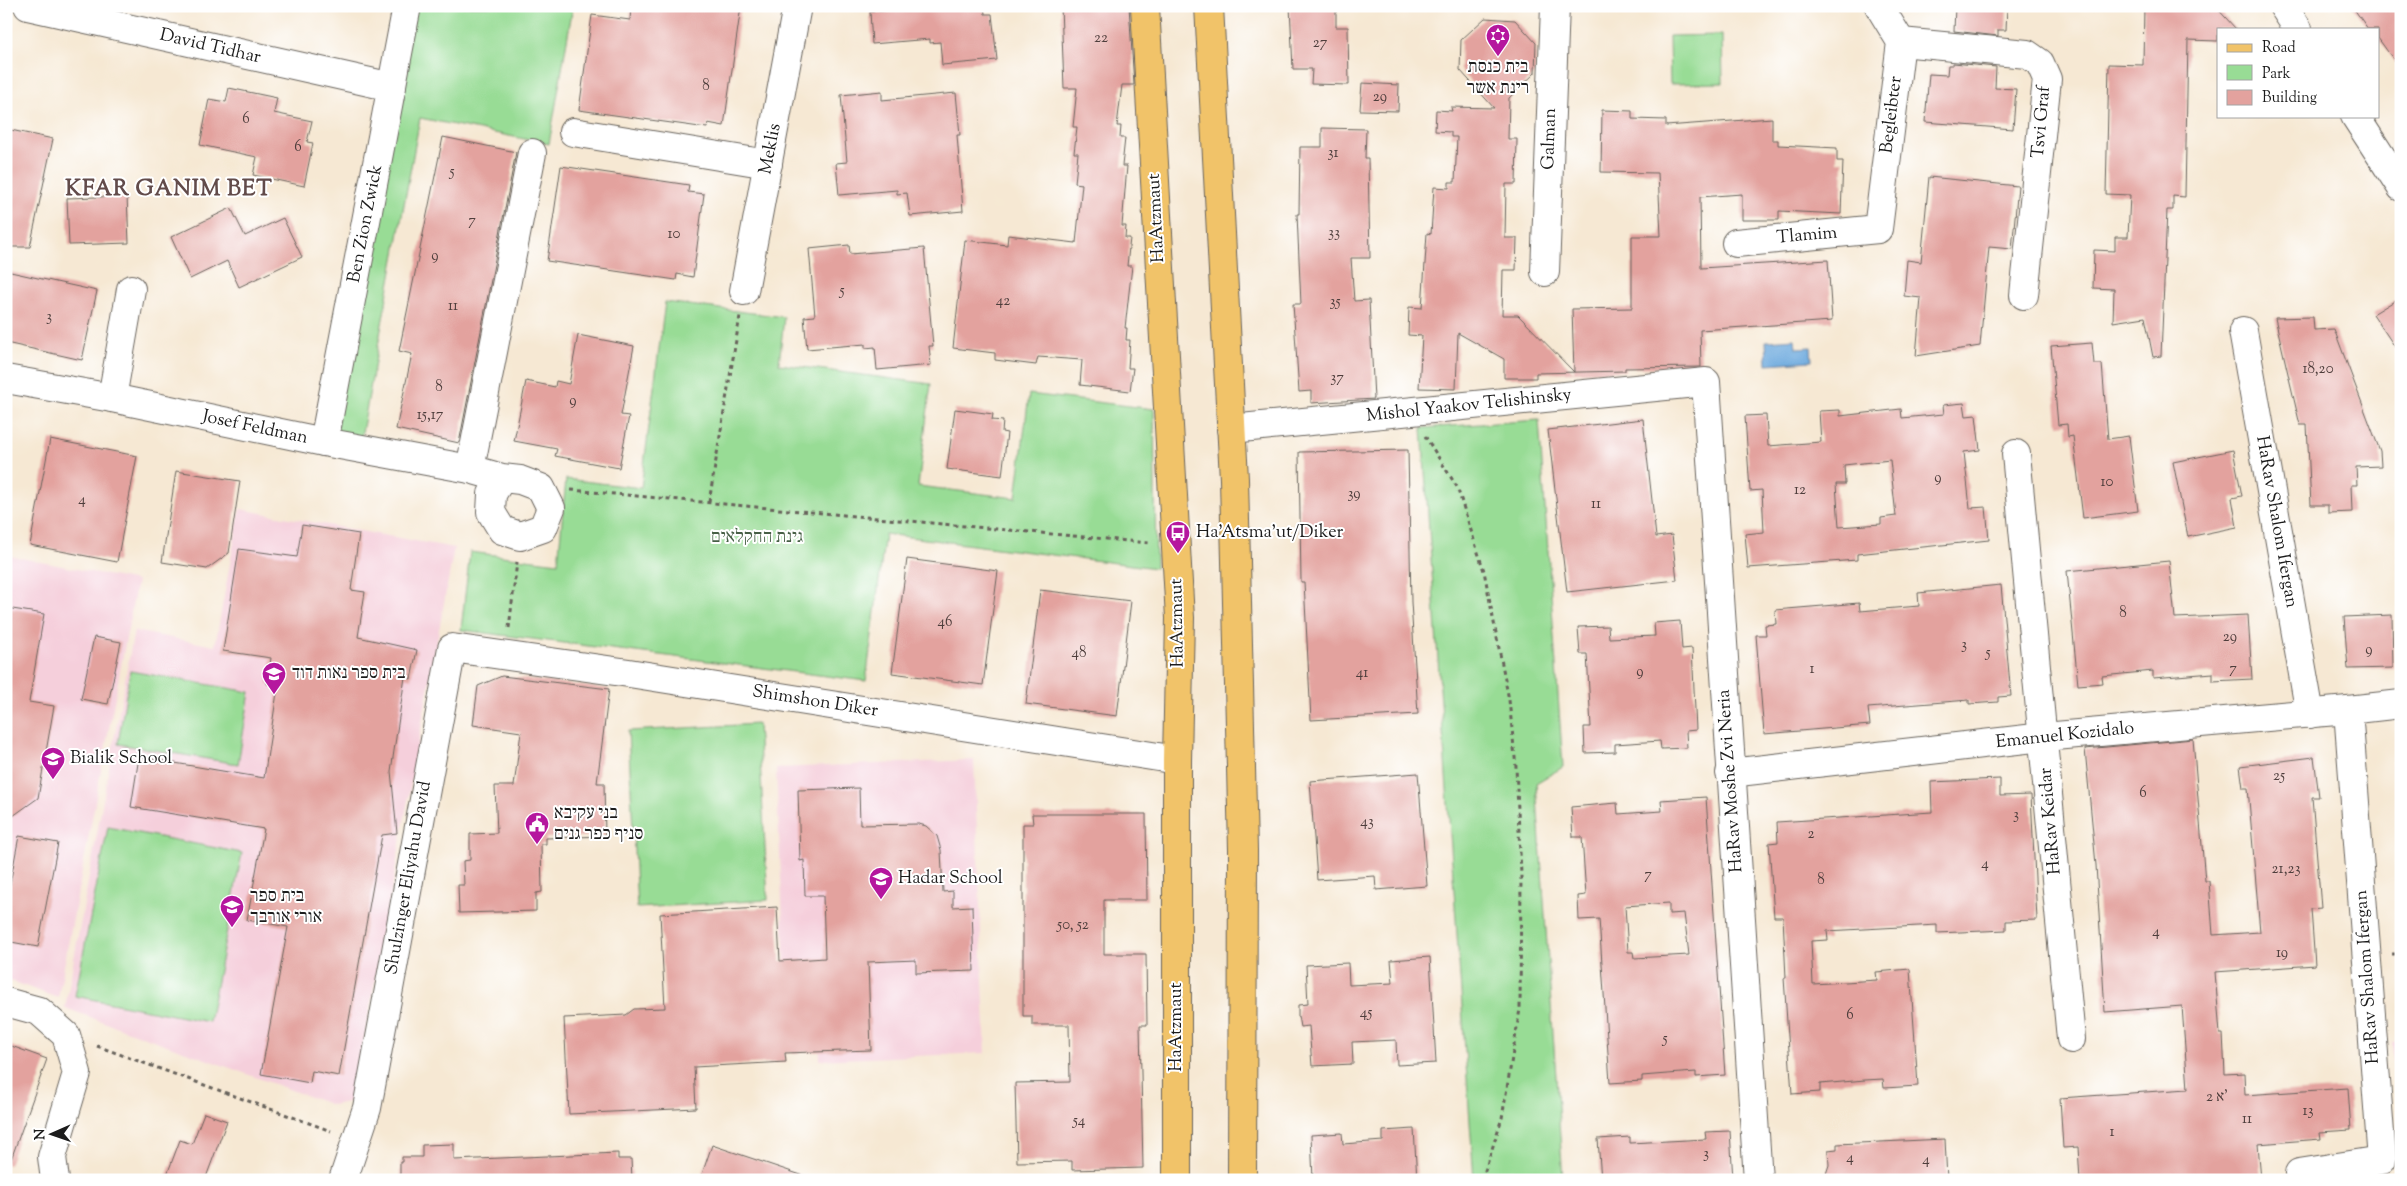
<svg xmlns="http://www.w3.org/2000/svg" width="2407" height="1186" font-family="'Sorts Mill Goudy','Frank Ruhl Libre',serif">
  <style>
    .built { fill: #f5cfdb }
    .green { fill: #98dc95; stroke: #5a7c58 }
    .water { fill: #6ba8dd; stroke: #44627c }
    .building { fill: #e3a29e; fill-rule: evenodd }
    .lines { fill: none; stroke-linecap: round; stroke-linejoin: round }
    .minor-casing { stroke: #68635c; stroke-width: 30 }
    .major-casing { stroke: #68635c; stroke-width: 30 }
    .path { stroke: #68635c; stroke-width: 3; stroke-dasharray: 4 4; stroke-linecap: butt }
    .minor { stroke: #fff; stroke-width: 28 }
    .major { stroke: #f1c369; stroke-width: 28 }
    .labels { text-anchor: middle; dominant-baseline: central; stroke-width: 4; stroke-linejoin: round; paint-order: stroke }
    .number-label { font-size: 15px; fill: #4e3e3c }
    .street-label { font-size: 18px; fill: #1c1c1c; stroke: #fff }
    .poi-label { font-size: 18px; fill: #1c1c1c; stroke: #fff; text-anchor: start }
    .park-label { font-size: 18px; fill: #475f46; stroke: #fff }
    .district-label { font-size: 22px; font-weight: bold; letter-spacing: 1px; fill: #624b4a; stroke: #fff }
  </style>
  <rect width="100%" height="100%" fill="#fff"/>
  <filter id="ink" filterUnits="userSpaceOnUse"><feTurbulence type="fractalNoise" baseFrequency=".02" numOctaves="2"/><feDisplacementMap in="SourceGraphic" scale="10" xChannelSelector="R" yChannelSelector="G"/><feConvolveMatrix kernelMatrix="1 2 1 2 8 2 1 2 1" color-interpolation-filters="sRGB"/></filter>
  <filter id="wash" filterUnits="userSpaceOnUse"><feTurbulence type="fractalNoise" baseFrequency=".0096" numOctaves="4" result="noise"/><feDisplacementMap in="SourceGraphic" scale="20" xChannelSelector="R" yChannelSelector="G"/><feGaussianBlur stdDeviation="1.12" result="paint"/><feColorMatrix in="noise" values="0 0 0 0 0 0 0 0 0 0 0 0 0 0 0 0 0 1.4 0 .05"/><feComposite in="paint" operator="in"/></filter>
  <g filter="url(#wash)">
    <rect width="100%" height="100%" fill="#f6e8d3"/>
    <!-- built -->
    <g class="built">
      <path d="M240,509L454,548L353,1101L332,1105L65,1008L134,631L215,646Z"/>
      <path d="M6,555L137,581L58,998L6,979Z"/>
      <path d="M974,760L986,1053L820,1060L819,1033L788,1034L776,768Z"/>
      <path d="M2401,1041V1151L2392,1042Z"/>
    </g>
    <!-- green -->
    <g class="green">
      <path d="M407,6H573L549,144L420,118L359,449L324,442Z"/>
      <path d="M1722,35L1723,83L1670,84L1669,36Z"/>
      <path d="M665,302L784,317L779,364L931,384L918,486L1016,498L1029,394L1154,409L1156,568L885,534L866,681L461,630L470,552L558,563L566,479L641,488Z"/>
      <path d="M1539,420L1563,767L1536,783L1563,1180H1474L1422,428Z"/>
      <path d="M130,671L250,692L238,764L118,744Z"/>
      <path d="M758,724L768,900L637,908L628,731Z"/>
      <path d="M108,827L242,853L209,1022L75,996Z"/>
    </g>
    <!-- water -->
    <path class="water" d="M1795,339L1796,348L1811,347L1812,361L1767,364L1766,341Z"/>
    <g id="blocks">
      <!-- building -->
      <g class="building">
        <path d="M631,6H741L724,126L708,123L707,128L579,110L592,15L630,20Z"/>
        <path d="M892,6H984L985,14H992L997,60L942,65L940,42L930,43V39L872,44L870,12L892,10Z"/>
        <path d="M1061,6H1129L1134,85H1122L1117,126H1121L1120,138H1125L1122,166H1127L1122,226H1126L1125,238H1130L1127,266H1132L1125,328H1127L1126,340H1130L1128,368H1133L1130,391L1080,385L1082,360L1038,357L1036,365L995,360V353L953,348L965,240L1007,245L1008,235L1076,243L1082,184L1075,183L1078,153H1074L1077,127H1073L1077,88H1064Z"/>
        <path d="M1290,6H1336V27H1348L1349,85L1311,84L1312,69H1293Z"/>
        <path d="M1955,6H2007L2006,30H1998V36L1954,31Z"/>
        <path d="M2144,6H2215L2236,29H2218V41L2188,40L2185,197L2173,196V210H2167L2161,356L2153,357L2145,317L2113,322L2114,289L2093,288L2094,250L2115,251V237H2128L2130,195L2106,194L2109,64L2143,65Z"/>
        <path d="M2352,6H2401V70L2378,38V29H2368Z"/>
        <path d="M1485,18L1515,20L1536,43L1535,73L1509,98L1508,139H1517L1516,184H1506L1505,238H1517L1516,270H1503L1502,315H1518L1574,372L1572,309L1632,308V236H1661L1658,173L1601,172L1602,110L1632,111V119L1666,120V126L1772,118V140H1778V145L1837,148V161H1843L1841,214L1779,211V220H1742V194L1700,197L1701,268L1828,260L1832,321L1700,330L1701,367L1625,368V371L1536,373V378H1504V359L1458,333L1456,389L1419,388L1422,336L1408,335L1409,307L1422,308L1427,233L1431,234L1434,187L1449,188V182H1455L1457,137H1451V132L1435,131L1436,110L1452,111L1451,107L1494,108L1460,70L1461,40Z"/>
        <path d="M1953,63L1996,67L1995,88L2016,89L2013,129L1925,122L1929,74L1947,75L1948,65H1953Z"/>
        <path d="M1362,83L1399,85L1398,111L1360,110Z"/>
        <path d="M229,88L277,98L274,113L312,121L307,142L313,143L304,186L253,175L257,157L200,145L209,99L226,102Z"/>
        <path d="M882,91V100L956,93L960,135H957L963,211L910,216L907,193L897,194V190L839,195L836,163L847,162L841,95Z"/>
        <path d="M1322,128L1366,129L1365,158H1368L1370,258H1351L1354,301L1369,300L1374,399L1311,403V391L1299,392L1293,304H1301L1297,214H1299L1300,147H1322Z"/>
        <path d="M6,129L53,139L30,247H6Z"/>
        <path d="M443,137L516,152L459,443L396,429L412,354L399,351Z"/>
        <path d="M561,166L689,185L688,192L704,194L693,277L677,274L676,280L547,261Z"/>
        <path d="M1929,177L2018,186L2012,249L1989,247L1980,346L1916,356L1921,298L1904,296L1907,260L1921,262Z"/>
        <path d="M127,196L129,243L69,245L67,198Z"/>
        <path d="M231,208L245,236L283,218L302,257L239,287L227,261L190,279L171,237Z"/>
        <path d="M849,245L850,254L924,248L933,346H929L931,365L877,370L875,347L865,348V344L807,349L804,317L815,316L809,249Z"/>
        <path d="M6,271L97,291L82,360L6,343Z"/>
        <path d="M2401,297V356L2373,314Z"/>
        <path d="M2313,317L2314,330L2334,329L2380,451L2381,466L2356,467L2357,485H2351L2352,512L2328,513V505H2311L2307,425H2300L2275,318Z"/>
        <path d="M578,335L634,346L621,415L629,416L619,468L555,456L557,449L514,441L526,381L555,387L556,381L569,384Z"/>
        <path d="M2092,343L2094,364H2102L2108,439L2129,436L2138,511L2083,518L2073,436L2068,437L2067,424L2058,425L2051,346Z"/>
        <path d="M1964,403L1966,416L1976,415L1980,450L1964,452L1970,508L1986,507L1989,540L1857,554V560L1748,568L1745,534L1764,532L1762,490L1750,491L1745,416L1766,415L1768,446L1821,442L1819,411L1840,410V416L1901,409L1902,418L1944,414L1943,405ZM1890,460L1896,516L1881,518V524L1839,527L1836,484H1845L1844,465Z"/>
        <path d="M955,409L993,414L992,420L1003,421L1002,432L1007,433L1002,476L947,469Z"/>
        <path d="M1643,419L1656,537L1672,535L1677,580L1567,592L1548,430Z"/>
        <path d="M50,439L137,456L117,562L30,545Z"/>
        <path d="M1408,450L1411,602L1418,714L1311,720L1304,582H1301L1299,452Z"/>
        <path d="M2233,450L2242,496L2232,498L2237,527L2188,537L2173,462Z"/>
        <path d="M176,471L240,481L229,553L207,569L162,562Z"/>
        <path d="M302,525L359,534L351,590L365,592L358,637L417,650L411,679L405,677L391,771L397,833L382,835L339,1076L312,1071L310,1083L261,1074L288,927L247,920L264,829L131,807L139,757L264,778L278,686L267,684L271,658L223,651L239,549L297,557Z"/>
        <path d="M907,559L998,571L983,685L892,673Z"/>
        <path d="M2169,561L2175,618L2248,615L2252,679L2213,681V673L2153,678V671L2102,676L2103,683L2078,685L2067,571Z"/>
        <path d="M2001,585L2011,696L1998,697V702L1969,704V700L1868,708L1870,725L1764,734L1756,635H1766L1765,625L1776,624L1775,610L1859,603L1860,611L1919,606L1918,593Z"/>
        <path d="M1040,590L1131,601L1117,716L1026,704Z"/>
        <path d="M6,608L44,614L29,702L54,706L38,798L6,821Z"/>
        <path d="M2392,615L2393,668L2348,669L2344,617Z"/>
        <path d="M1680,621L1682,649L1692,648L1696,730L1686,731L1687,748L1661,749L1660,741L1615,744V752L1585,753L1584,727H1591L1587,654H1580L1578,627L1608,626L1609,638L1655,636L1654,623Z"/>
        <path d="M94,637L121,642L108,704L81,699Z"/>
        <path d="M502,676L609,689L597,783H604L605,836L546,838V844H541L542,892L536,893V911L459,913L458,885H464L463,861L470,860V834L497,833L495,786H514L521,732L473,725L478,686Z"/>
        <path d="M2193,739L2205,881H2209L2213,935L2260,932L2248,788H2243L2240,766L2314,757L2319,797H2312L2321,908L2311,909L2315,965L2215,972L2220,1034H2223L2225,1074L2244,1073L2245,1095L2348,1088L2351,1130L2320,1132L2321,1139L2258,1144L2261,1180H2080L2078,1147L2063,1148L2060,1098L2188,1089L2182,1006L2105,1012L2096,865L2085,749Z"/>
        <path d="M1418,773L1427,886L1376,890L1375,876L1317,880L1310,781Z"/>
        <path d="M2000,779V796L2031,795L2037,920L2006,921V930L1937,933V925L1827,931L1828,940L1811,941L1813,984L1877,980L1876,972L1910,969L1918,1086L1884,1088L1883,1079L1865,1080L1820,1084V1092L1792,1094L1784,978H1786L1783,917H1774L1769,843L1778,842L1777,822L1932,812L1931,782Z"/>
        <path d="M859,788L860,825L919,824L926,826L937,836L941,850L943,892L953,891V907L972,906L974,971L916,973V960L868,962L871,1050L785,1053L786,1062L694,1067L696,1108L569,1114L564,1018L626,1015L634,1009L665,1008L660,914L777,907L780,961L825,958L823,896H805L804,860L800,861L798,790Z"/>
        <path d="M1706,797L1725,1075L1696,1077V1072L1667,1074L1642,1076V1081L1610,1083L1599,919L1579,920L1578,896L1586,895L1582,837H1573L1571,807L1617,803L1618,814L1662,811L1661,800ZM1669,903V914L1684,913L1689,955L1634,958L1633,952H1628L1625,906Z"/>
        <path d="M1032,814H1146L1147,900H1104V954H1146L1147,1025H1140L1143,1168L1072,1170V1161L1017,1162L1015,1083L1070,1082L1069,1025H1032V1016H1023V824H1033Z"/>
        <path d="M19,836L58,843L38,947L6,941V905Z"/>
        <path d="M1430,957L1436,1063L1397,1065L1396,1040L1352,1042L1353,1064L1312,1066L1309,1026L1300,1027L1298,1016V1005L1308,1004L1306,965L1348,963L1349,985L1393,983L1391,960Z"/>
        <path d="M6,1044L47,1059L9,1165L6,1164Z"/>
        <path d="M204,1113L227,1121L205,1180H165L180,1140L192,1144Z"/>
        <path d="M1414,1129L1417,1180H1313L1311,1135L1342,1133L1343,1144L1383,1141V1131Z"/>
        <path d="M1730,1131L1733,1180H1601L1598,1139L1630,1137V1143L1706,1139L1705,1132Z"/>
        <path d="M1945,1139L1947,1180H1824L1829,1165L1828,1150L1837,1149V1144Z"/>
        <path d="M454,1144V1160L618,1153V1159H631L632,1180H400V1162H402V1157H422V1145Z"/>
        <path d="M712,1145L804,1176L803,1180H700Z"/>
      </g>
    </g>
  </g>
  <g filter="url(#ink)">
    <use href="#blocks" fill-opacity="0" stroke="#68635c" stroke-width="1"/>
    <g class="lines">
      <defs>
        <g id="minor">
          <path d="M28,6L392,87"/>
          <path d="M2283,6L2298,29"/>
          <path d="M1901,42L2027,54L2040,63L2047,79L2024,295"/>
          <path d="M2355,116L2401,187"/>
          <path d="M573,132L768,164"/>
          <path d="M1736,243L1878,229L1901,42L1879,6"/>
          <path d="M1545,272L1555,6"/>
          <path d="M744,291L797,6"/>
          <path d="M2243,331L2310,714"/>
          <path d="M6,379L112,398L324,442L470,469L502,478L520,480L541,488L551,508L543,528L520,536L502,530L491,512L492,494L502,478"/>
          <path d="M112,398L131,289"/>
          <path d="M1231,429L1706,382L1758,1180"/>
          <path d="M324,442L407,6"/>
          <path d="M2016,454L2071,1039"/>
          <path d="M470,469L532,153"/>
          <path d="M1730,773L2044,737L2348,710L2401,704"/>
          <path d="M6,1002L39,1011L66,1035L77,1073L52,1157L55,1180"/>
          <path d="M2299,1173L2382,1160L2348,710"/>
          <path d="M343,1180L367,1108L452,648L629,673L1177,760"/>
        </g>
        <g id="major">
          <path d="M1145,6L1180,618L1177,760V1180"/>
          <path d="M1209,6L1234,479L1243,850L1242,1180"/>
        </g>
      </defs>
      <!-- minor casing -->
      <use href="#minor" class="minor-casing"/>
      <!-- major casing -->
      <use href="#major" class="major-casing"/>
      <!-- path -->
      <g class="path">
        <path d="M1425,436L1457,487L1484,571L1509,700L1516,767L1521,874L1520,1009L1502,1118L1482,1180"/>
        <path d="M571,490L1150,543"/>
        <path d="M709,502L740,316"/>
        <path d="M509,628L517,562"/>
        <path d="M2392,954H2401"/>
        <path d="M97,1046L331,1131"/>
      </g>
      <!-- minor -->
      <use href="#minor" class="minor"/>
      <!-- major -->
      <use href="#major" class="major"/>
    </g>
  </g>
  <!-- icons -->
  <defs>
    <symbol id="synagogue-pin" viewBox="-11 -11 22 30"><path d="M0 17L-7.5 6A9.5 9.5 0 1 1 7.5 6Z" fill="#b5179e" stroke="#fff"/><path d="M0-6.5L5.6 3.2H-5.6ZM0 6.5L5.6-3.2H-5.6Z" fill="#fff"/></symbol>
    <symbol id="bus-pin" viewBox="-11 -11 22 30"><path d="M0 17L-7.5 6A9.5 9.5 0 1 1 7.5 6Z" fill="#b5179e" stroke="#fff"/><path d="M-5-6H5V4H4V6H2V4H-2V6H-4V4H-5ZM-3.5-4V0h7V-4ZM-3.5 1.2v1.5H-2V1.2ZM2 1.2v1.5H3.5V1.2Z" fill="#fff"/></symbol>
    <symbol id="school-pin" viewBox="-11 -11 22 30"><path d="M0 17L-7.5 6A9.5 9.5 0 1 1 7.5 6Z" fill="#b5179e" stroke="#fff"/><path d="M0-5L7-2L0 1L-7-2ZM-4 1L0 2.5L4 1V4Q0 6-4 4Z" fill="#fff"/></symbol>
    <symbol id="civic-pin" viewBox="-11 -11 22 30"><path d="M0 17L-7.5 6A9.5 9.5 0 1 1 7.5 6Z" fill="#b5179e" stroke="#fff"/><path d="M-.6-6.5H3V-4.5H.6V-3L4-1V1h2V6H-6V1h2V-1L-.6-3ZM-1.2 2.5V6h2.4V2.5Z" fill="#fff"/></symbol>
  </defs>
  <g fill-rule="evenodd">
    <use href="#synagogue-pin" x="1484" y="22" width="28" height="38"/>
    <use href="#bus-pin" x="1164" y="519" width="28" height="38"/>
    <use href="#school-pin" x="260" y="660" width="28" height="38"/>
    <use href="#school-pin" x="39" y="745" width="28" height="38"/>
    <use href="#civic-pin" x="523" y="810" width="28" height="38"/>
    <use href="#school-pin" x="867" y="865" width="28" height="38"/>
    <use href="#school-pin" x="218" y="893" width="28" height="38"/>
  </g>
  <g class="labels">
    <!-- number labels -->
    <g class="number-label">
      <text x="1101" y="38">22</text>
      <text x="1320" y="43">27</text>
      <text x="706" y="86">8</text>
      <text x="1380" y="97">29</text>
      <text x="246" y="119">6</text>
      <text x="298" y="147">6</text>
      <text x="1333" y="153">31</text>
      <text x="452" y="172">5</text>
      <text x="472" y="221">7</text>
      <text x="1334" y="233">33</text>
      <text x="674" y="234">10</text>
      <text x="435" y="256">9</text>
      <text x="842" y="291">5</text>
      <text x="1003" y="301">42</text>
      <text x="1335" y="302">35</text>
      <text x="453" y="306">11</text>
      <text x="49" y="317">3</text>
      <text x="2318" y="369">18,20</text>
      <text x="1337" y="378">37</text>
      <text x="439" y="387">8</text>
      <text x="573" y="401">9</text>
      <text x="430" y="415">15,17</text>
      <text x="1938" y="478">9</text>
      <text x="2107" y="482">10</text>
      <text x="1800" y="490">12</text>
      <text x="1354" y="494">39</text>
      <text x="82" y="500">4</text>
      <text x="1596" y="504">11</text>
      <text x="2123" y="613">8</text>
      <text x="945" y="622">46</text>
      <text x="2230" y="637">29</text>
      <text x="1964" y="645">3</text>
      <text x="2369" y="650">9</text>
      <text x="1079" y="653">48</text>
      <text x="1988" y="653">5</text>
      <text x="1812" y="669">1</text>
      <text x="2233" y="669">7</text>
      <text x="1640" y="672">9</text>
      <text x="1362" y="673">41</text>
      <text x="2279" y="776">25</text>
      <text x="2143" y="793">6</text>
      <text x="2016" y="815">3</text>
      <text x="1367" y="822">43</text>
      <text x="1811" y="834">2</text>
      <text x="1985" y="864">4</text>
      <text x="2286" y="869">21,23</text>
      <text x="1648" y="875">7</text>
      <text x="1821" y="880">8</text>
      <text x="1073" y="925">50, 52</text>
      <text x="2156" y="932">4</text>
      <text x="2282" y="953">19</text>
      <text x="1366" y="1013">45</text>
      <text x="1850" y="1015">6</text>
      <text x="1665" y="1039">5</text>
      <text x="2217" y="1097">2 א'</text>
      <text x="2308" y="1111">13</text>
      <text x="2247" y="1119">11</text>
      <text x="1079" y="1121">54</text>
      <text x="2112" y="1132">1</text>
      <text x="1706" y="1154">3</text>
      <text x="1850" y="1158">4</text>
      <text x="1926" y="1160">4</text>
    </g>
    <!-- street labels -->
    <g class="street-label">
      <text transform="translate(210 47) rotate(13)">David Tidhar</text>
      <text transform="translate(1892 115) rotate(-83)">Begleibter</text>
      <text transform="translate(2042 122) rotate(-85)">Tsvi Graf</text>
      <text transform="translate(1550 139) rotate(-88)">Galman</text>
      <text transform="translate(771 149) rotate(-79)">Meklis</text>
      <text transform="translate(1157 218) rotate(-93)">HaAtzmaut</text>
      <text transform="translate(366 224) rotate(-79)">Ben Zion Zwick</text>
      <text transform="translate(1807 236) rotate(-5)">Tlamim</text>
      <text transform="translate(1469 406) rotate(-6)">Mishol Yaakov Telishinsky</text>
      <text transform="translate(255 428) rotate(12)">Josef Feldman</text>
      <text transform="translate(2276 522) rotate(80)">HaRav Shalom Ifergan</text>
      <text transform="translate(1178 623) rotate(-91)">HaAtzmaut</text>
      <text transform="translate(815 702) rotate(9)">Shimshon Diker</text>
      <text transform="translate(2065 736) rotate(-6)">Emanuel Kozidalo</text>
      <text transform="translate(1731 781) rotate(-94)">HaRav Moshe Zvi Neria</text>
      <text transform="translate(2051 821) rotate(-95)">HaRav Keidar</text>
      <text transform="translate(409 878) rotate(-80)">Shulzinger Eliyahu David</text>
      <text transform="translate(2368 977) rotate(-94)">HaRav Shalom Ifergan</text>
      <text transform="translate(1177 1027) rotate(-90)">HaAtzmaut</text>
    </g>
    <!-- poi labels -->
    <g class="poi-label">
      <text x="1498" y="68" text-anchor="middle">בית כנסת<tspan x="1498" dy="21">רינת אשר</tspan></text>
      <text x="1196" y="533">Ha'Atsma'ut/Diker</text>
      <text x="292" y="674">בית ספר נאות דוד</text>
      <text x="70" y="759">Bialik School</text>
      <text x="554" y="814">בני עקיבא<tspan x="554" dy="21">סניף כפר גנים</tspan></text>
      <text x="898" y="879">Hadar School</text>
      <text x="250" y="897">בית ספר<tspan x="250" dy="21">אורי אורבך</tspan></text>
    </g>
    <!-- park labels -->
    <g class="park-label">
      <text x="757" y="538">גינת החקלאים</text>
    </g>
    <!-- district labels -->
    <g class="district-label">
      <text x="169" y="190">KFAR GANIM BET</text>
    </g>
  </g>
  <!-- margin -->
  <rect width="2407" height="1186" fill="none" stroke="#fff" stroke-width="25"/>
  <!-- legend -->
  <rect x="2217" y="28" width="162" height="90" fill="#ffffff" stroke="#a4a4a4"/>
  <rect x="2227" y="44" width="25" height="8" fill="#f1c369" stroke="#a4a4a4"/>
  <text x="2262" y="52" font-size="15" fill="#1c1c1c">Road</text>
  <rect x="2227" y="65" width="25" height="15" fill="#98dc95" stroke="#a4a4a4"/>
  <text x="2262" y="78" font-size="15" fill="#1c1c1c">Park</text>
  <rect x="2227" y="90" width="25" height="15" fill="#e3a29e" stroke="#a4a4a4"/>
  <text x="2262" y="102" font-size="15" fill="#1c1c1c">Building</text>
  <!-- north arrow -->
  <g transform="translate(52 1134) rotate(268)" stroke="#ffffff" stroke-width="4" paint-order="stroke">
  <path d="M0-4L9 19L0 12L-9 19Z" fill="#1c1c1c"/>
  <text y="-8" font-size="14" font-weight="bold" text-anchor="middle" fill="#1c1c1c">N</text>
  </g>
</svg>
